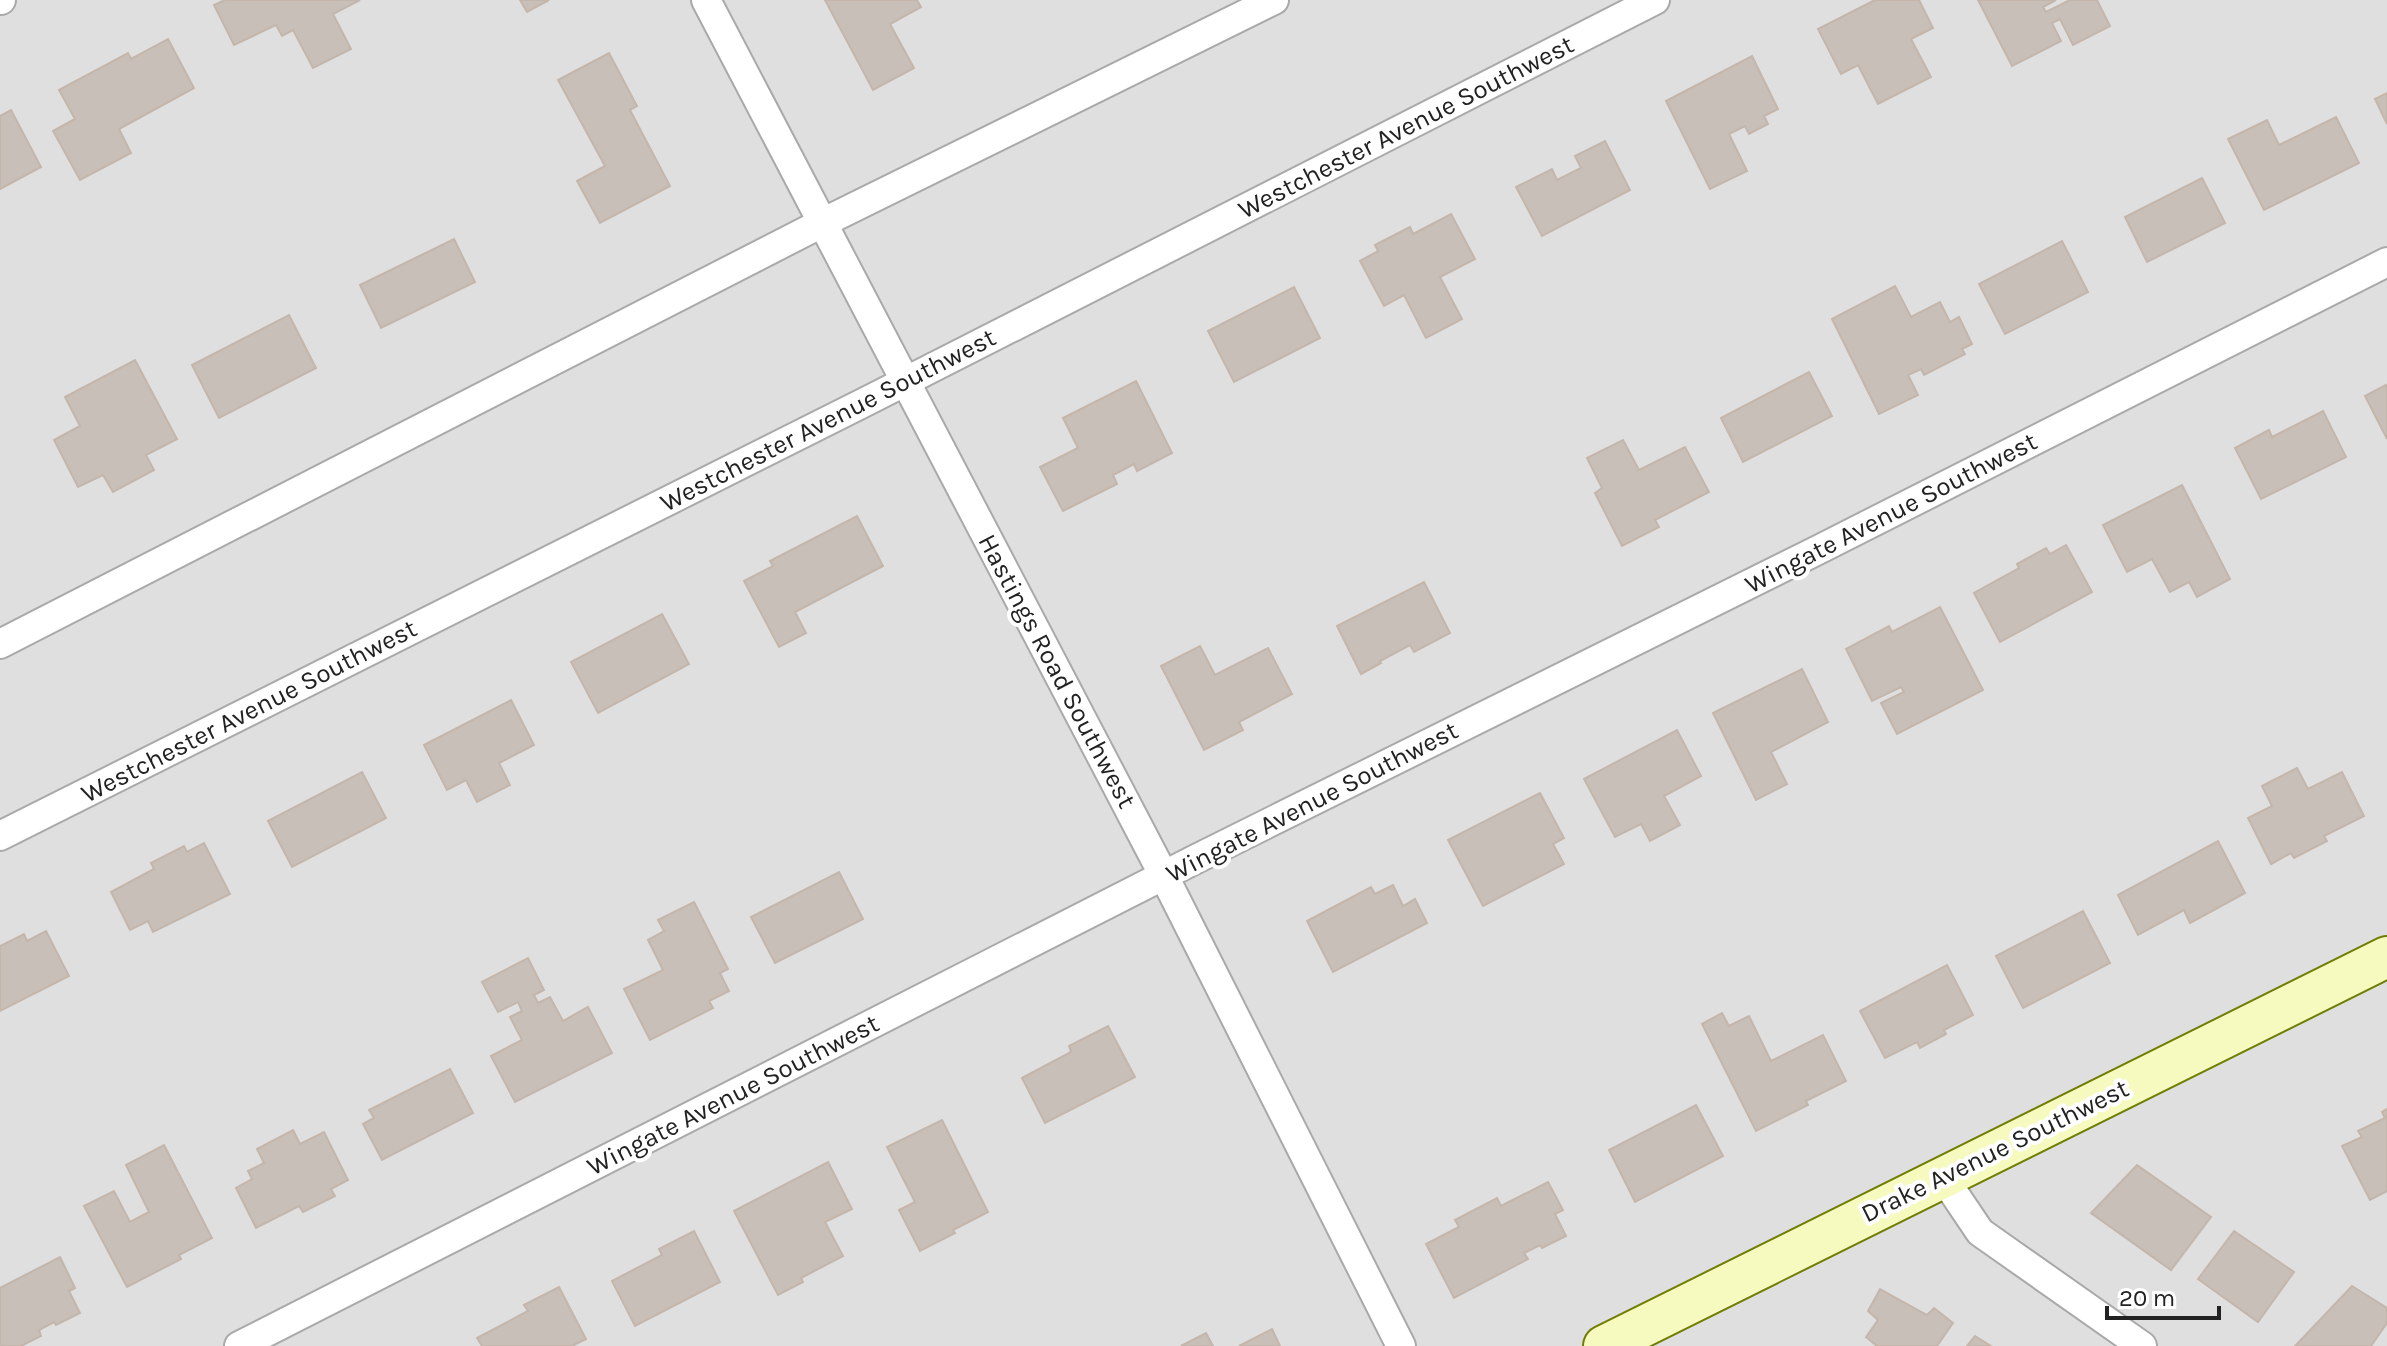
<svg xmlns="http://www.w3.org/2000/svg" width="2387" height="1346" font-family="Karla,sans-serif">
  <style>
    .residential { fill: #e0dfdf }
    .building { fill: #c7bfb8; stroke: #c4b6ab; stroke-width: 2 }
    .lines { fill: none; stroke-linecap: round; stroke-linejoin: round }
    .street-casing { stroke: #a9a9a9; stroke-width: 32 }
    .secondary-casing { stroke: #707d05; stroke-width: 44 }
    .street { stroke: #fff; stroke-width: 28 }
    .secondary { stroke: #f7fabf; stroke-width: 40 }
    .labels { text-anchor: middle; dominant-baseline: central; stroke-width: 8; stroke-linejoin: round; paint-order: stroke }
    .street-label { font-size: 26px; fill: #222; stroke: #fff }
  </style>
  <rect width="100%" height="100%" fill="#f2efe9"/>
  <!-- residential -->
  <rect class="residential" x="0" y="0" width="2387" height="1346"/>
  <!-- building -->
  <g class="building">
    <path d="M225,0H360L333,14L351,49L313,68L293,30L282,36L276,25L234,45L214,5Z"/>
    <path d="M520,0H549L527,12Z"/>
    <path d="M825,0H917L921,7L890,24L914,68L873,90Z"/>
    <path d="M1875,0H1919L1933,28L1911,39L1931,77L1878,104L1858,65L1841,74L1818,29Z"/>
    <path d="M1978,0H2056L2043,7L2046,12L2070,0H2097L2110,26L2073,45L2060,19L2052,23L2061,41L2012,66Z"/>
    <path d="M168,39L194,88L119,129L131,153L80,180L53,131L75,119L59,90L128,53L131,59Z"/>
    <path d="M609,53L637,106L630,110L670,186L600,223L577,181L605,166L558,80Z"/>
    <path d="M1752,56L1778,109L1764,116L1768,124L1749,134L1745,126L1729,134L1747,171L1710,189L1666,101Z"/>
    <path d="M2387,93V124L2375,99Z"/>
    <path d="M11,110L41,167L0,189V116Z"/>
    <path d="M2336,117L2359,163L2264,210L2228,139L2267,120L2279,145Z"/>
    <path d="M1605,141L1630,190L1542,236L1516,187L1552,169L1557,180L1581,168L1575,156Z"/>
    <path d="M2202,178L2225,223L2147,262L2125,217Z"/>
    <path d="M1451,214L1475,259L1440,277L1462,319L1426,338L1404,295L1384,306L1360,261L1378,251L1375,245L1410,227L1413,234Z"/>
    <path d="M454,239L475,282L381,328L360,285Z"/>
    <path d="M2062,241L2088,292L2005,334L1979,284Z"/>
    <path d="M1895,286L1911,317L1940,302L1950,322L1959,317L1972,344L1962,349L1965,354L1924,375L1921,369L1908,375L1918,395L1879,414L1832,319Z"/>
    <path d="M1294,287L1320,338L1234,382L1208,331Z"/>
    <path d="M289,315L316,368L219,418L192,365Z"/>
    <path d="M135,360L177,439L146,455L154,470L113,492L103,475L78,487L54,440L80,426L65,397Z"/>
    <path d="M1809,372L1832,416L1743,462L1721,418Z"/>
    <path d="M1136,381L1172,453L1137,471L1134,464L1113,475L1117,484L1063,511L1040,467L1078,448L1063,418Z"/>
    <path d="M2386,385L2387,388V439L2365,396Z"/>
    <path d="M2323,411L2346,457L2261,499L2235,448L2269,430L2272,437Z"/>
    <path d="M1623,440L1639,470L1685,447L1709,492L1655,520L1659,527L1622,546L1595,493L1602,488L1587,458Z"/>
    <path d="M2182,485L2230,579L2197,597L2189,582L2170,592L2152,559L2127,572L2103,525Z"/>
    <path d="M857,516L883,566L795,612L806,633L779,647L744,581L773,566L770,561Z"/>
    <path d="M2066,545L2092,592L2000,642L1974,593L2019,568L2017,564L2046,548L2050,554Z"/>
    <path d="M1424,582L1450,633L1414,652L1410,645L1380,661L1381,663L1361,674L1337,626Z"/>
    <path d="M1940,607L1983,690L1897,734L1881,703L1904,692L1901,687L1872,701L1846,649L1889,626L1892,632Z"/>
    <path d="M662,614L689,664L598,713L571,662Z"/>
    <path d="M1200,646L1215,675L1268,648L1292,694L1239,722L1243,730L1204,750L1161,666Z"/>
    <path d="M1802,669L1828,722L1771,752L1787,784L1756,800L1713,713Z"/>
    <path d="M511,700L534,745L499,763L510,785L477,802L466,780L447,790L424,745Z"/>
    <path d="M1677,730L1701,776L1664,796L1680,825L1650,841L1641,824L1615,837L1584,779Z"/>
    <path d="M2297,768L2308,789L2342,772L2364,816L2324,836L2327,841L2294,858L2291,853L2271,864L2248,818L2272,806L2262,786Z"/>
    <path d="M362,772L386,818L292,867L268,821Z"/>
    <path d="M1540,793L1564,838L1553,844L1564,864L1483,906L1448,840Z"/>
    <path d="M2218,841L2245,893L2190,923L2184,910L2138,935L2118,895Z"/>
    <path d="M204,843L230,894L153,932L148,921L130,930L111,892L154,869L151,863L184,846L187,852Z"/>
    <path d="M839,872L863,919L775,963L751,917Z"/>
    <path d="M1393,885L1403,906L1415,899L1427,923L1333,972L1307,921L1371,887L1375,894Z"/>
    <path d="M694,902L728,969L720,973L729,991L709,1001L713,1008L650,1040L624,989L663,970L648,940L664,931L658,920Z"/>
    <path d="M2083,911L2110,963L2023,1008L1996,956Z"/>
    <path d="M46,931L69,976L0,1011V946L24,934L27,941Z"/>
    <path d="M528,958L544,990L534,995L538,1003L550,997L563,1021L588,1007L612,1053L515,1102L491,1056L522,1040L510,1017L522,1011L518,1002L498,1012L482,982Z"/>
    <path d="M1947,965L1973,1015L1944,1030L1946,1034L1920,1048L1917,1042L1885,1058L1860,1011Z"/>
    <path d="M1722,1013L1729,1026L1749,1016L1771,1061L1823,1035L1846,1081L1806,1101L1808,1105L1756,1131L1702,1024Z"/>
    <path d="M1108,1026L1135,1077L1045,1123L1022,1078L1071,1052L1069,1046Z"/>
    <path d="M450,1069L473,1113L382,1160L363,1124L374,1118L369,1110Z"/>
    <path d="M1696,1105L1723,1156L1635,1202L1609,1150Z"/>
    <path d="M2387,1109V1191L2370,1200L2342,1146L2362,1137L2358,1131L2385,1118L2382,1112Z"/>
    <path d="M942,1120L988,1212L953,1230L955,1233L920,1251L899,1210L915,1202L887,1147Z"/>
    <path d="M293,1130L300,1144L324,1132L348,1180L331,1189L335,1196L303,1212L299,1206L256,1228L236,1188L252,1179L248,1171L264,1163L257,1149Z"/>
    <path d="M164,1145L212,1238L179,1255L181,1259L127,1287L84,1206L114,1191L130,1222L149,1212L126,1165Z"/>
    <path d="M828,1162L852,1209L825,1222L843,1256L801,1278L803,1282L778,1295L734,1211Z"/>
    <path d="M2137,1165L2211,1217L2171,1270L2091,1213Z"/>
    <path d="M1548,1182L1563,1210L1555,1214L1566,1236L1542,1248L1540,1245L1524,1253L1528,1259L1454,1298L1426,1244L1459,1227L1455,1220L1497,1198L1501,1206Z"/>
    <path d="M694,1231L720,1282L635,1326L612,1281L662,1255L659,1249Z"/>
    <path d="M2234,1231L2294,1272L2258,1322L2198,1279Z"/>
    <path d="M60,1257L75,1288L69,1291L80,1313L56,1325L54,1322L39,1330L41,1336L21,1346H0V1288Z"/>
    <path d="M2352,1286L2387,1308V1323L2371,1346H2295Z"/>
    <path d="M559,1287L586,1339L572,1346H482L477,1338L528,1311L524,1305Z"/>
    <path d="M1880,1289L1927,1315L1934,1308L1953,1323L1937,1346H1877L1866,1337L1878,1320L1868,1311Z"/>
    <path d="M1272,1329L1280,1346H1239Z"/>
    <path d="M1206,1333L1213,1346H1181Z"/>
    <path d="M1975,1336L1991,1346H1967Z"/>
  </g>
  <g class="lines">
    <defs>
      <g id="street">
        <path d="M0,0H1"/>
        <path d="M706,0L1164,876L1401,1346"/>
        <path d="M0,644L822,223L1274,0"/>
        <path d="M0,836L867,401L1655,0"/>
        <path d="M1943,1177L1980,1232L2142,1346"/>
        <path d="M239,1346L1196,859L1818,550L2387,262"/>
      </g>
      <path id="secondary" d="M1604,1346L2387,957"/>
    </defs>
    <!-- street casing -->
    <use href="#street" class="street-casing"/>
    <!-- secondary casing -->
    <use href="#secondary" class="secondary-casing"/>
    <!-- street -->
    <use href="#street" class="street"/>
    <!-- secondary -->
    <use href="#secondary" class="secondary"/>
  </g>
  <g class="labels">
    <!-- street labels -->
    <g class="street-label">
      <text transform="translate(1406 127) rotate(-27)">Westchester Avenue Southwest</text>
      <text transform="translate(828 420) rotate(-27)">Westchester Avenue Southwest</text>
      <text transform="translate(1891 513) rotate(-27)">Wingate Avenue Southwest</text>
      <text transform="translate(1057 671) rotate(62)">Hastings Road Southwest</text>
      <text transform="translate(249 711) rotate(-27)">Westchester Avenue Southwest</text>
      <text transform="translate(1312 802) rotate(-27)">Wingate Avenue Southwest</text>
      <text transform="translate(733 1095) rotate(-27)">Wingate Avenue Southwest</text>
      <text transform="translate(1995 1151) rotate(-26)">Drake Avenue Southwest</text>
    </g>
  </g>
  <!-- scale -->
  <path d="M2107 1306v12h112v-12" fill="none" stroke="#222222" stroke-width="4"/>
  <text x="2119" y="1306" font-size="24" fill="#222222" stroke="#ffffff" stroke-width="6" paint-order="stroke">20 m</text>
</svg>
